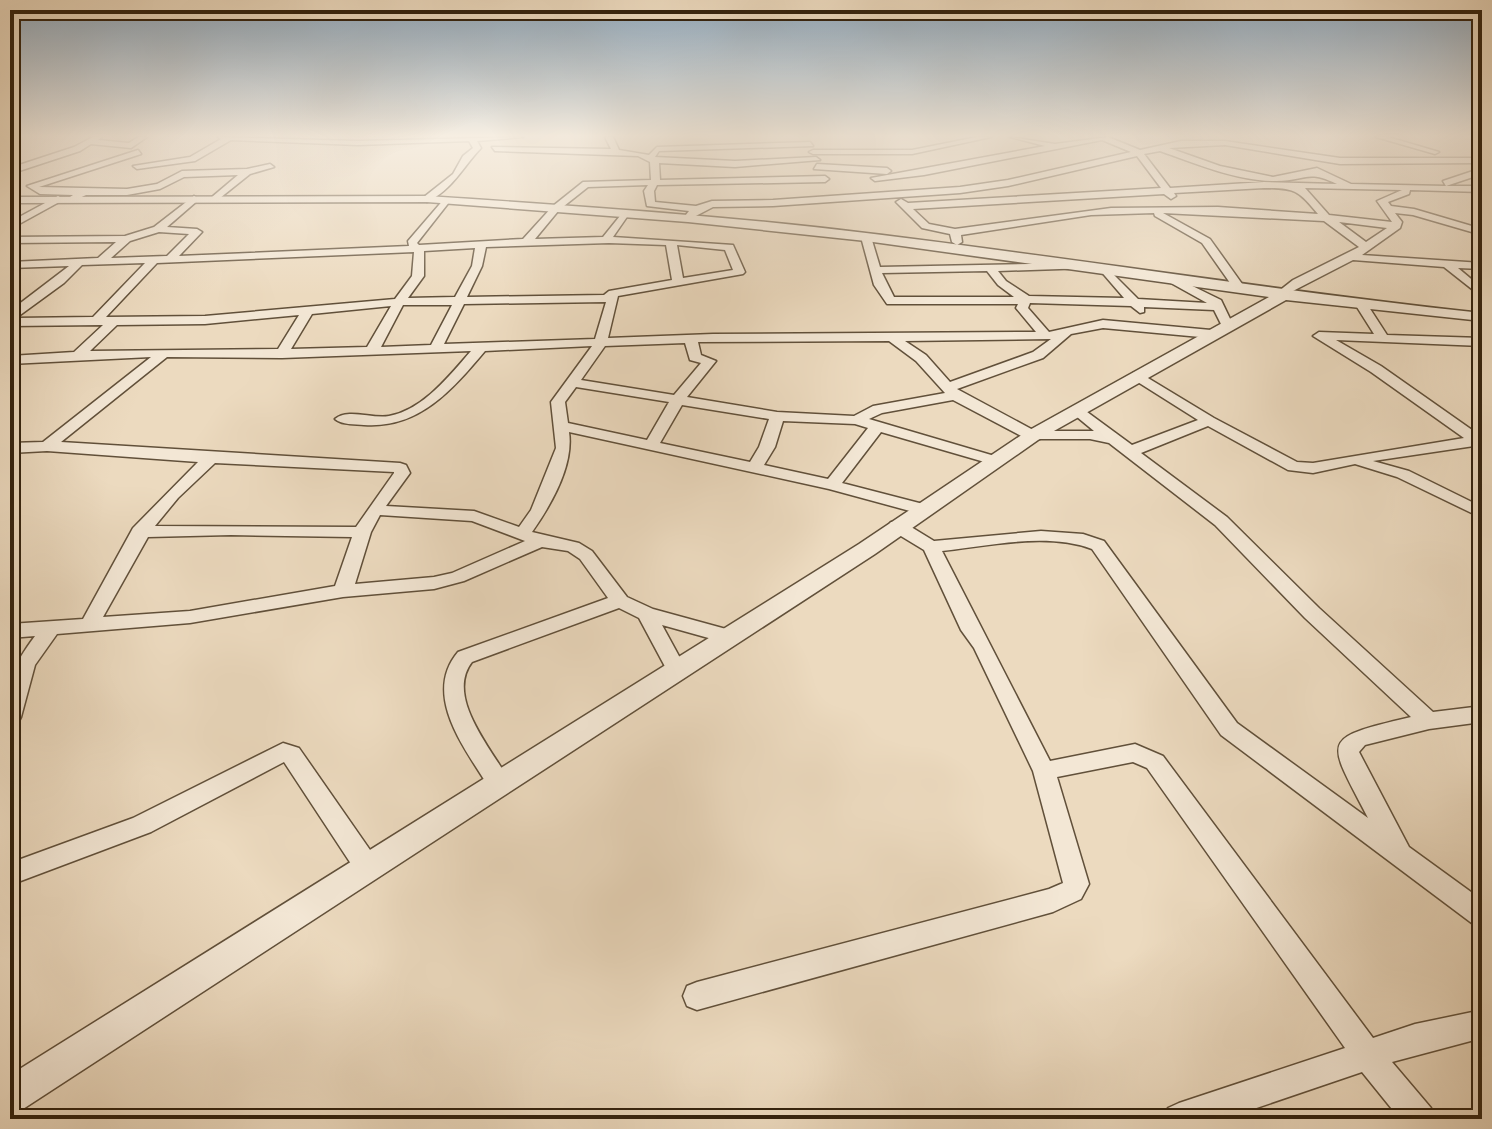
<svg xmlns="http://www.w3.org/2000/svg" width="1492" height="1129" font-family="Vollkorn,serif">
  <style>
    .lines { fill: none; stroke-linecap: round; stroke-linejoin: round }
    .minor-casing { stroke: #61503a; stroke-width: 3 }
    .tertiary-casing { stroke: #61503a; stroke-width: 3 }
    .minor { fill: #f3e7d5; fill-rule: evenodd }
    .tertiary { fill: #f3e7d5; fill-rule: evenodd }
  </style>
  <rect width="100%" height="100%" fill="#ecdabf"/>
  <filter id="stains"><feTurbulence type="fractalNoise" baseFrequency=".0025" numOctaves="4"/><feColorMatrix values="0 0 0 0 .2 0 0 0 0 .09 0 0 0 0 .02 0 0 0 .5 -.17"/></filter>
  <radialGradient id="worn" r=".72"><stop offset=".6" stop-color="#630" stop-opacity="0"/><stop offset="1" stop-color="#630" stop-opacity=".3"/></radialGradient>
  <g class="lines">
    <defs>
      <g id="minor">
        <path d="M93,137H102L98,140L129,143L138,137H147L131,148L91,144L80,151L10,174V168L74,147Z"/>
        <path d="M218,137L358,141L523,137L477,141L481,148C462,168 453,189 427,202L422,199L424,197L453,174L463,156L473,148L469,141L358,145L231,140L195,161L137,169L133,166L190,157L221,139Z"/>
        <path d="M605,137H613L619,150L649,155L657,147L810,142L813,146L659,151L655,157L735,161L816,157L820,160L735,167L659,163L660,180L825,176L829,179L825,182L657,185L654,191L655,202L696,206L712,201L773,200L960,187L1008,180L1131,152L1102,140L924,175L875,181L871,178L1045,146L1010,137L1055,144L1108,137L1140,150L1181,141H1225L1340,158H1480L1477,163L1340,164L1225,145L1169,148L1220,166L1273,177L1317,168L1351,184L1446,186L1443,181L1482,168V174L1446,186H1482V192L1410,190L1409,194L1388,202L1391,206L1414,209L1482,229V235L1413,215L1395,213L1402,222L1400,228L1362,255L1482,263V269L1458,268L1482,288V297L1444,267L1353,260L1291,292L1290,296H1282L1279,291L1293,280L1359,247L1324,221L1163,213L1210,239L1245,288L1239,291L1235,290L1202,243L1155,216L1154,213L1091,215L961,235L962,242L957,245L952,242L950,234L922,228L896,202L901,199L908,203L1161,188L1137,156L1008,186L960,193L773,206L713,207L690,219L685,216L689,211L647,206L644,191L648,185L588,187L559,210L535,239L603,237L624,211L629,214L613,237L733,245L745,272L743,274L618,296L608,338L713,334L1036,332L1016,308L1018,304H887L874,285L861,237L866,234L871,237L880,267L1085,263L1090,266L1089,268L998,271L1006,281L1029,296L1124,298L1099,269L1105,266L1138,299L1207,303L1162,278L1172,276L1221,300L1233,325L1231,328H1223L1214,310L1144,307V312L1140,313L1131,306L1030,303L1028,308L1049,332L1103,320L1211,330L1217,334L1211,338L1103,328L1071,334L1043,358L957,389L1035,431H1094L1071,412L1073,409H1083L1132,445L1198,420L1133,379V373L1138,372L1214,418L1297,462L1313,463L1464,438L1371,372L1313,336L1319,332L1374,334L1355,304L1361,300L1365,301L1387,335L1482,338V346L1336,340L1381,366L1482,437L1480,448L1474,446L1373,461L1409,471L1482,507V518L1397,477L1355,464L1313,473L1288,470L1208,426L1141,453L1227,517L1319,608L1433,712L1482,706V722L1429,729L1365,745L1359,752L1409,847L1482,900V927L1473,924L1221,735L1092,549C1046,532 989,546 942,551L1050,761L1135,744L1163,756L1373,1038L1415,1024L1482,1010V1038L1392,1062L1431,1108L1436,1119H1400L1362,1072L1224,1119H1163L1168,1108L1179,1103L1345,1048L1147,768L1133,762L1057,777L1089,884L1081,899L1053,912L697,1010L687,1006L683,996L687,986L697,982L1049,889L1063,883L1033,771L974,648L961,630L924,550L891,530L888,526L891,522H903L934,541L1041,531L1083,534L1104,541L1237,723L1368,818C1326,737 1319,739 1411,717L1305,618L1215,525L1109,443L1090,439H1027L953,400L882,413L869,419L998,457L1001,460L998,463H988L881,432L842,483L927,505L929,509L927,513L921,514L829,489L569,432C574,465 551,505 532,532L579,543L592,551L627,597L653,609L737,632L740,637L737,642L730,644L662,625L686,669L683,674H669L639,618L619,608L472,662C444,698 495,753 512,785L508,792L500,794L492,792C467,751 421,696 458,652L608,598L580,559L568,551L542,547L464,581L434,589L343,597L190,623L57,634L35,665L21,717L18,723L10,725C10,681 8,672 35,636L10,638V624L83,619L133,528L198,462L47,451L10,453V443L43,442L151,357L10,364V356L74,352L103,325L10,326V311L69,266L10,268V262L98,258L116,242L10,243V237L125,236L154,227L194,196L199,199L197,201L167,227L197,229L202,232L179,256L409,246L408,241L445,198L450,201L417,243L419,245L523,239L553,206L583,182L651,180L650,162L638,156L495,151L492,147L611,149ZM1160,151C1194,163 1240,182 1276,181C1306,181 1306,169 1337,184L1264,182L1170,188L1144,154ZM1264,188C1295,188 1298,190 1318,214L1218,207L1111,208L955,229L929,224L913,209L1164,194L1171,199L1176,196L1174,193ZM1305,188L1402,190L1377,201L1392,222L1329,215ZM1339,222L1387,228L1366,242ZM159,232L189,234L167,256L111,258L130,241ZM609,243L666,245L672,280L609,291L604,295L467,297L482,266L486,247ZM677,245L725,250L733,270L683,278ZM475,248L472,266L455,297L408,298L424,276V251ZM414,252L412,276L395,299L205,316L106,317L157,263ZM145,263L93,317L16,318L64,283L82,265ZM987,271L998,285L1014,297H894L882,273ZM606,302L595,339L444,344L464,304ZM403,305H452L431,345L381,347ZM391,306L367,347L291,349L312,314ZM299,315L278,349L90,351L117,325L205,324ZM1051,339L1033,352L950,382L926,355L905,341ZM889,341L916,361L945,393L873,406L854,416L777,412L687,397L716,361L701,355L698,342ZM685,343L690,360L701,363L674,395L581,380L605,346ZM592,346L551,402L556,448L531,510L519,527L474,511L386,506L410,473L406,465L400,463L61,442L167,357L282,358L471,351C450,375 423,410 389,416C372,419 348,408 335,419C342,425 354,424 364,425C419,429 452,390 485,351ZM576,387L669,402L647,440L568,423L565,402ZM682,405L769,419L759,447L750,462L660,443ZM783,421L855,424L868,428L828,479L764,465L775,447ZM215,463L394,472V473L356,527L155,526L178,498ZM380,515L472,521L525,541L452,573L434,577L355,584L371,532ZM231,535L352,537L335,586L190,611L103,617L148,537Z"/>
        <path d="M977,137H991L912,154H813L809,152L813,150H912Z"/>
        <path d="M1376,137H1388L1439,152L1435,154Z"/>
        <path d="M138,150L141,154L39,187L127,189L157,184L182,171L247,169L270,164L274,167L250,174L215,202L210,199L212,197L238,175L184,177L160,189L127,195H86L75,200L70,197L73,195L40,194L27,186Z"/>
        <path d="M817,164L887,168L891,171L887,174L814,169Z"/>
        <path d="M58,196L63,199L61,201L10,229V222Z"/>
        <path d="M283,743L299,748L377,860L381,868L377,876L368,879L359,876L284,762L151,832L10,885V863L133,818Z"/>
      </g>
      <path id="tertiary" d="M427,196C574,206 720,215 866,233C1072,258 1276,291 1482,313V321L1286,300L1038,440L875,554L23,1109L10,1115V1075L859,544L1026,432L1269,297L866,241L688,222L427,202L10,203V197Z"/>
    </defs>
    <!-- minor casing -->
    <use href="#minor" class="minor-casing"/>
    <!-- tertiary casing -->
    <use href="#tertiary" class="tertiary-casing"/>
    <!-- minor -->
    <use href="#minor" class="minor"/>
    <!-- tertiary -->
    <use href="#tertiary" class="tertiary"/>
  </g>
  <!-- sky -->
  <linearGradient id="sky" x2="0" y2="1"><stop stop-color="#90aac0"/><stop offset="0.46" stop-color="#f6eee2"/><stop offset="1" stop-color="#f6eee2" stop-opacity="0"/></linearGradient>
  <rect width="1492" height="295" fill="url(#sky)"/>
  <!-- margin -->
  <rect width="1492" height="1129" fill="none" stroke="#ecdabf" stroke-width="40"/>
  <rect x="12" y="12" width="1468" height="1105" fill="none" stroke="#33220e" stroke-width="4"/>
  <rect x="20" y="20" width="1452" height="1089" fill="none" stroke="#33220e" stroke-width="2"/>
  <rect width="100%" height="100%" filter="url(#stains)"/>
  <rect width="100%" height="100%" fill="url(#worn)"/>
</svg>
